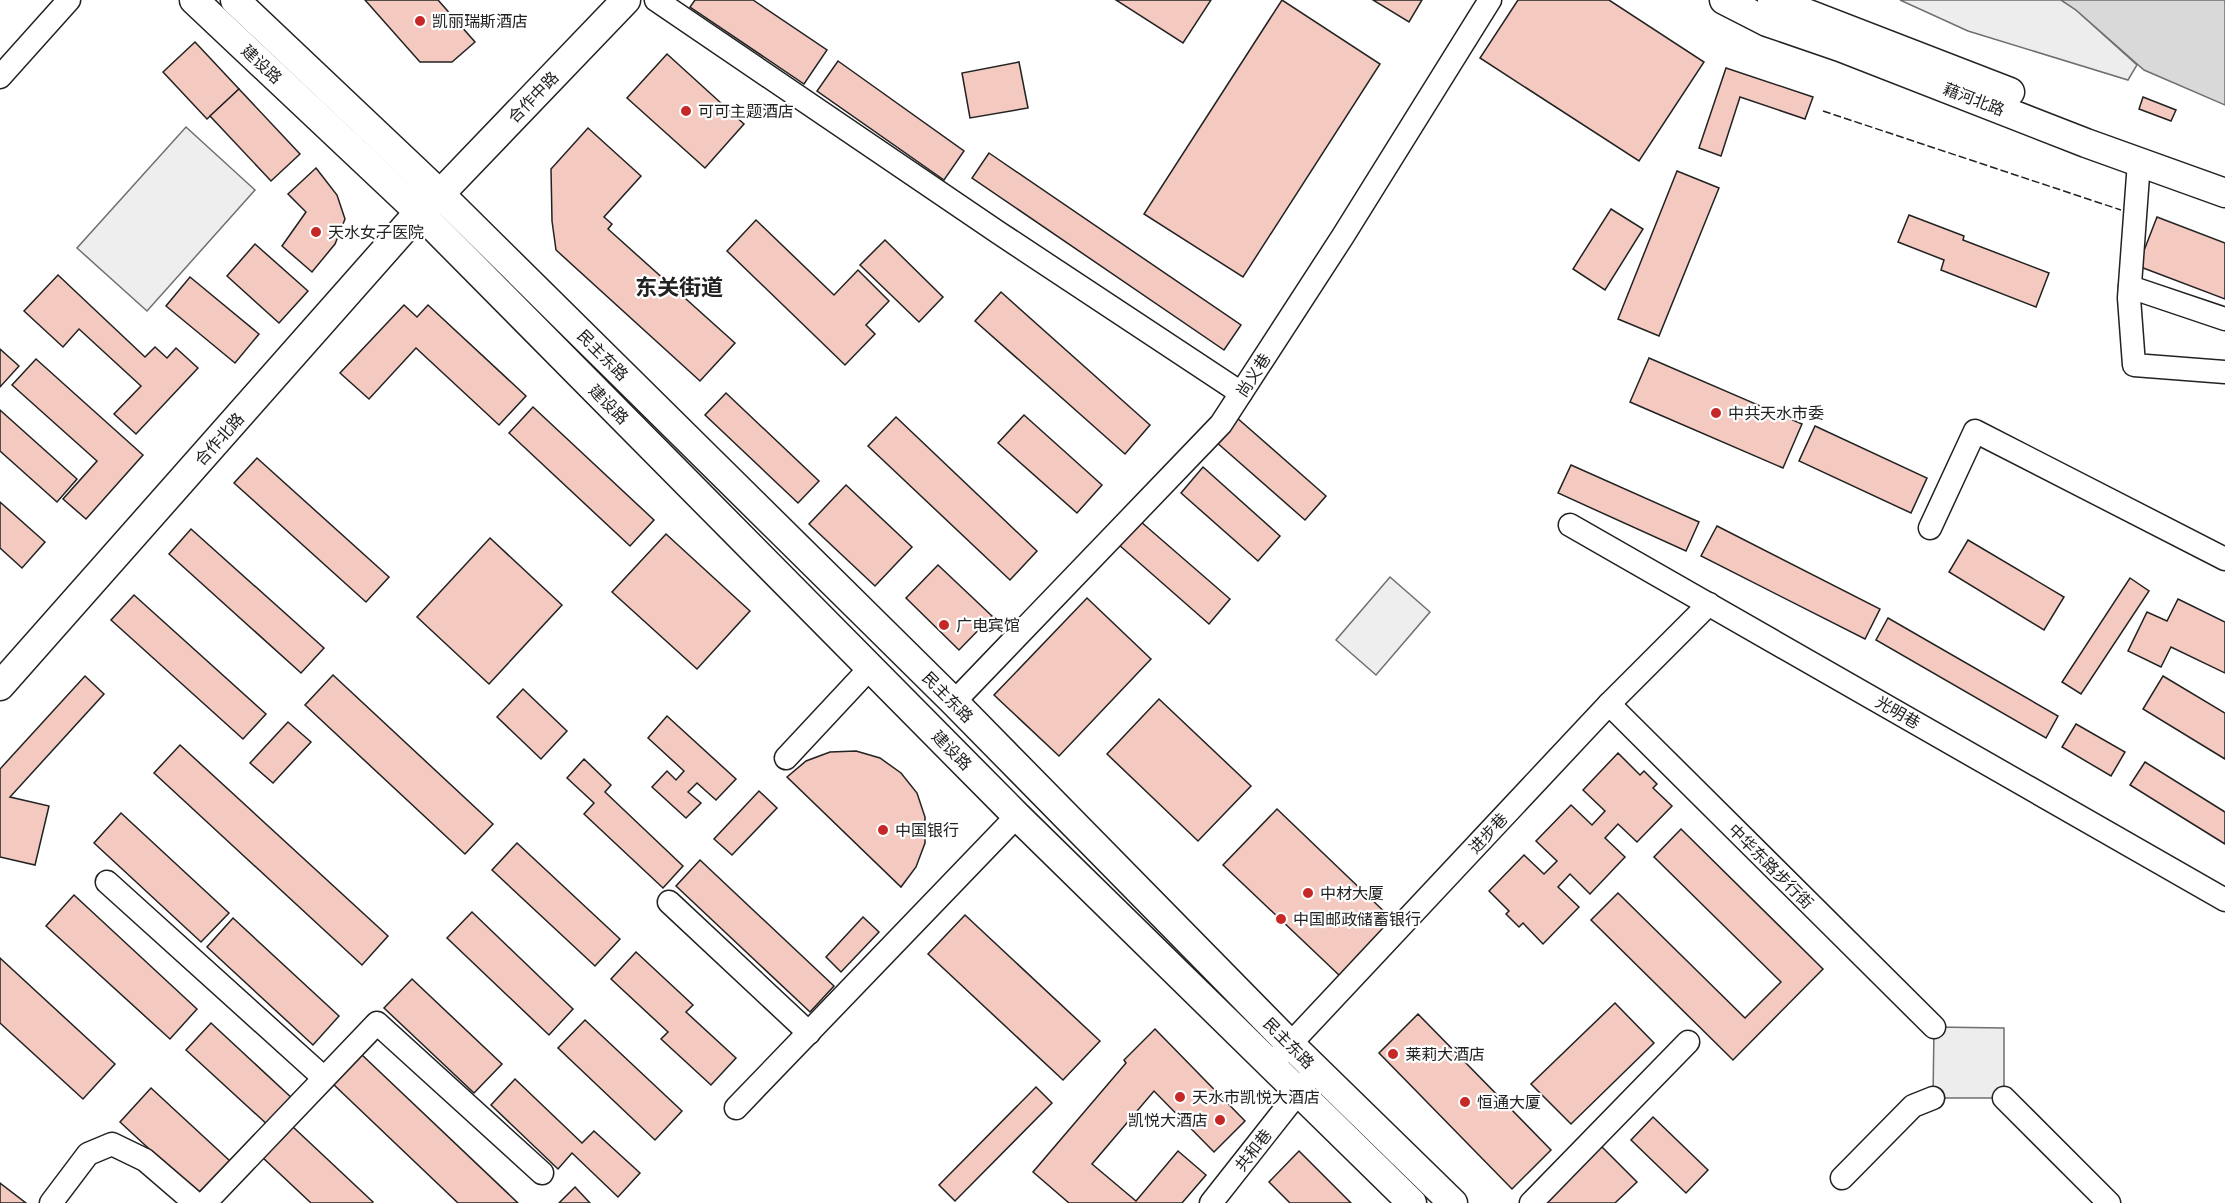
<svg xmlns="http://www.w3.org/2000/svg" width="2225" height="1203" font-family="'PT Sans','Noto Sans SC',sans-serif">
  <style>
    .green { fill: #eee; stroke: #6f6f6f; stroke-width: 1.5 }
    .parking { fill: #ededed; stroke: #6f6f6f; stroke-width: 1.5 }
    .water { fill: #d9d9d9; stroke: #6f6f6f; stroke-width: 1.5 }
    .building { fill: #f3c9c0; stroke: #222; stroke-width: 1.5 }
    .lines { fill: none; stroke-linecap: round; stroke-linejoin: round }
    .minor-casing { stroke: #222; stroke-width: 25 }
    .major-casing { stroke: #222; stroke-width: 31 }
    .minor { stroke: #fff; stroke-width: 22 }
    .major { stroke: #fff; stroke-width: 28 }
    .fence { stroke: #222; stroke-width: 1.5; stroke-dasharray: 8 3; stroke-linecap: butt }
    .poi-dot { fill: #c62828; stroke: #fff; stroke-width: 2 }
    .labels { text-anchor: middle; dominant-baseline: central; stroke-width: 4.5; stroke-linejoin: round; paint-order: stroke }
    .poi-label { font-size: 16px; fill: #222; stroke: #fff; text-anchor: start }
    .street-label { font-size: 16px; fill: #222; stroke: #fff }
    .district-label { font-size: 22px; font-weight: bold; fill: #222; stroke: #fff }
  </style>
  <rect width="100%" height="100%" fill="#fff"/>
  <!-- green -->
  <g class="green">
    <path d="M186,127L255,190L147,311L77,248Z"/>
    <path d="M1390,577L1430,612L1376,675L1336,640Z"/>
  </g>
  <!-- parking -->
  <g class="parking">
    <path d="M1900,0H2061L2076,10L2137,65L2128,80L1968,31Z"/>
    <path d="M1934,1027L2004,1028V1098H1933Z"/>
  </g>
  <!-- water -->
  <path class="water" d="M2061,0H2225V105L2144,70L2076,10Z"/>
  <!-- building -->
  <g class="building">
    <path d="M365,0H438L475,42L452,62H420Z"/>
    <path d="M695,0H753L827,50L804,84L690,7Z"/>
    <path d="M1116,0H1211L1183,43Z"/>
    <path d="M1282,0L1380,64L1243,277L1144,214Z"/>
    <path d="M1373,0H1422L1409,22Z"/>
    <path d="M1518,0H1609L1704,62L1639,161L1480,58Z"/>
    <path d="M195,42L239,89L207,119L163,72Z"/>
    <path d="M667,54L744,124L705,168L627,98Z"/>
    <path d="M838,61L964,151L944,180L817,91Z"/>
    <path d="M1019,62L1028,108L970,118L962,73Z"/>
    <path d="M1726,68L1813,97L1805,119L1740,97L1721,156L1699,148Z"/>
    <path d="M239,89L300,154L271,181L210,116Z"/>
    <path d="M2143,97L2176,110L2171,121L2139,109Z"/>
    <path d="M588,128L641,176L604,217L612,224L608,229L735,343L700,381L556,250L552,221L551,169Z"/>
    <path d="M989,153L1241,325L1224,350L972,178Z"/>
    <path d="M316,168L337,195L345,219L335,244L312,272L282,246L306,212L288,194Z"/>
    <path d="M1677,171L1719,188L1659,336L1618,319Z"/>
    <path d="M1611,209L1643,229L1605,290L1573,269Z"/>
    <path d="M1909,215L1964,236L1963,240L2049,273L2036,307L1941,270L1944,260L1898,242Z"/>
    <path d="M2157,217L2225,243V299L2138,266Z"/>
    <path d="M756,220L834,295L858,270L889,301L866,325L875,334L845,365L727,251Z"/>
    <path d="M885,240L943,297L919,322L860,265Z"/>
    <path d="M255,244L308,291L279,323L227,276Z"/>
    <path d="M58,275L145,357L155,347L167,358L176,348L198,368L136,434L114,414L141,386L79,329L63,347L24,311Z"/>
    <path d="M190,277L259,334L235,363L166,306Z"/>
    <path d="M1001,292L1150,425L1125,454L975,321Z"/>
    <path d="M404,305L417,317L428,305L526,396L499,425L416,348L369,399L340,373Z"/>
    <path d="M0,349L19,366L0,387Z"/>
    <path d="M1649,358L1802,424L1783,468L1630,402Z"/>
    <path d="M36,359L143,455L86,519L63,499L97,461L12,385Z"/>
    <path d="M726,393L819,481L798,503L705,415Z"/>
    <path d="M533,407L654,520L630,546L509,433Z"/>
    <path d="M0,410L77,479L57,502L0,451Z"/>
    <path d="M1024,415L1102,485L1077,513L998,443Z"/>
    <path d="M896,417L1037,551L1010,580L868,446Z"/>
    <path d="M1236,417L1326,496L1305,520L1215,441Z"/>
    <path d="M1815,426L1927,478L1911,513L1799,461Z"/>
    <path d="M257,458L389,577L366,602L234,483Z"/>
    <path d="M1571,465L1699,522L1686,551L1558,493Z"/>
    <path d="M1203,467L1280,536L1258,561L1181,493Z"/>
    <path d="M846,485L912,547L875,586L809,524Z"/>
    <path d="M0,502L45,542L22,568L0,548Z"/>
    <path d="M1140,521L1230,599L1209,624L1119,545Z"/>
    <path d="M1717,526L1880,609L1865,639L1701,556Z"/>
    <path d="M191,529L324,648L301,673L169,554Z"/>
    <path d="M666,534L750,611L697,669L612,592Z"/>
    <path d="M490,538L562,605L489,684L417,617Z"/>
    <path d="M1968,540L2064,597L2044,630L1949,572Z"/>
    <path d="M938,565L992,616L959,650L906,598Z"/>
    <path d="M2130,578L2149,591L2081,694L2062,682Z"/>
    <path d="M134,595L266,714L243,739L111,620Z"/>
    <path d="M1087,598L1151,659L1059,756L994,695Z"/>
    <path d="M2178,599L2225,622V673L2171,647L2161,667L2128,651L2147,612L2167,621Z"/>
    <path d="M1888,618L2058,716L2046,738L1876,640Z"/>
    <path d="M333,675L493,824L465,854L305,705Z"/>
    <path d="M85,676L104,694L10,797L49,806L35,865L0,857V769Z"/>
    <path d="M2163,676L2225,713V759L2143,709Z"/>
    <path d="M523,689L567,731L541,759L497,717Z"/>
    <path d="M1159,699L1251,786L1198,841L1107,754Z"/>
    <path d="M667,716L736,779L716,800L697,783L688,792L701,803L686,818L652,787L667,771L676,780L684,771L648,738Z"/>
    <path d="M288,722L311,742L273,783L250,763Z"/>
    <path d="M2076,724L2125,752L2111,776L2062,747Z"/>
    <path d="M180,745L388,936L362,965L154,773Z"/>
    <path d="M856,751L880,758L901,773L917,793L925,817V843L916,867L901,887L787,777L806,761L830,752Z"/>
    <path d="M1618,753L1640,775L1644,771L1657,784L1653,788L1672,806L1637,842L1618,824L1605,838L1625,857L1590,894L1570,874L1558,887L1579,907L1543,944L1523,923L1519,927L1506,914L1509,911L1489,891L1524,855L1544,874L1557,861L1536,841L1571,805L1592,825L1605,811L1583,790Z"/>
    <path d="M584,759L611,785L605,792L683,866L663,888L584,814L594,803L567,778Z"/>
    <path d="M2145,762L2225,812V844L2130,785Z"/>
    <path d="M759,791L777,808L732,855L714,839Z"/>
    <path d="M1277,809L1393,920L1340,976L1223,865Z"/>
    <path d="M121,813L229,913L201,942L94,843Z"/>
    <path d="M1681,829L1823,969L1733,1060L1591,920L1618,893L1745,1018L1781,982L1654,857Z"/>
    <path d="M517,843L620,939L595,966L492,870Z"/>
    <path d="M700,860L834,986L810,1012L676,886Z"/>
    <path d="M74,895L197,1009L170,1039L46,926Z"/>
    <path d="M472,912L573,1009L549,1035L447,938Z"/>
    <path d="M965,915L1100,1041L1063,1080L928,954Z"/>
    <path d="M863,917L879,932L841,972L826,957Z"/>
    <path d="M233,918L339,1016L313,1045L207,947Z"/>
    <path d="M636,952L693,1005L686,1012L736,1058L711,1085L661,1039L668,1032L611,979Z"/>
    <path d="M0,958L115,1064L83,1099L0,1023Z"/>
    <path d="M412,979L502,1064L474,1093L384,1008Z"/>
    <path d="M1615,1003L1654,1043L1571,1124L1531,1084Z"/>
    <path d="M1418,1014L1551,1150L1512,1189L1379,1053Z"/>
    <path d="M585,1020L682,1111L655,1140L558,1048Z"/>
    <path d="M211,1023L294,1100L270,1127L186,1050Z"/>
    <path d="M1155,1029L1245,1121L1214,1152L1154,1091L1092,1164L1136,1201L1178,1151L1206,1175L1182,1203H1069L1033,1172L1126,1063L1124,1060Z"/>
    <path d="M361,1054L518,1203H458L333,1084Z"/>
    <path d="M515,1079L582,1143L594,1131L640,1173L618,1197L572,1153L558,1169L491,1105Z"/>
    <path d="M1036,1087L1052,1103L955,1201L939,1185Z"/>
    <path d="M151,1088L230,1161L199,1195L120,1122Z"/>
    <path d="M1653,1117L1708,1170L1686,1193L1631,1140Z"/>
    <path d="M292,1126L373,1202L372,1203H311L262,1157Z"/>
    <path d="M1601,1146L1637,1182L1615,1203H1543Z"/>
    <path d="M1299,1151L1351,1203H1290L1269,1182Z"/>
    <path d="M0,1183L26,1203H0Z"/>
    <path d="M575,1187L590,1203H559Z"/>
  </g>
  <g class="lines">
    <defs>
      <g id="minor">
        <path d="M656,0L999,233L1241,393"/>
        <path d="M0,77L69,0"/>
        <path d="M2139,162L2129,298L2134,365L2225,372"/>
        <path d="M2130,287L2225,319"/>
        <path d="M1570,525L2225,900"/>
        <path d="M1930,528L1975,431L2225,559"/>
        <path d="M954,702L1221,424L1343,236L1490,0"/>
        <path d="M1609,704L1934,1027"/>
        <path d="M786,758L870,668"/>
        <path d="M107,882L324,1078"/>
        <path d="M669,902L809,1033"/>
        <path d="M1280,1055L1609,704L1709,604"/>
        <path d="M2004,1098L2109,1203"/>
        <path d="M736,1108L1017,816"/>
        <path d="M1842,1178L1913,1106L1933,1098"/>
        <path d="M51,1203L88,1154L112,1144L145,1160L195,1203"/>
        <path d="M205,1203L377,1023L542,1173"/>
        <path d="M1211,1203L1308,1080"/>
        <path d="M1531,1203L1688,1042"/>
      </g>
      <g id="major">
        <path d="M194,0L419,212L1017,816L1412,1203"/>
        <path d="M235,0L440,194L954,702L1289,1043L1453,1203"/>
        <path d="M1724,0L1767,22L1840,47L2086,143L2225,193"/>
        <path d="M1772,0L2010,92"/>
        <path d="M0,686L419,212L440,194L626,0"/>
      </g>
    </defs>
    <!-- minor casing -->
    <use href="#minor" class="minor-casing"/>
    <!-- major casing -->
    <use href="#major" class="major-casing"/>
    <!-- minor -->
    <use href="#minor" class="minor"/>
    <!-- major -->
    <use href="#major" class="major"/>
    <!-- fence -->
    <path class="fence" d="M1823,111L2121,210"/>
  </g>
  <!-- markers -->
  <g class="poi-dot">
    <circle cx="420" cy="21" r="6"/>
    <circle cx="686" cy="111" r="6"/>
    <circle cx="316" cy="232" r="6"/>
    <circle cx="1716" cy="413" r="6"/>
    <circle cx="944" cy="625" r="6"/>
    <circle cx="883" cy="830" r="6"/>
    <circle cx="1308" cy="893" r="6"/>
    <circle cx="1281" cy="919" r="6"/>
    <circle cx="1393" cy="1054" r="6"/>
    <circle cx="1180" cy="1097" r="6"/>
    <circle cx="1465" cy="1102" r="6"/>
    <circle cx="1220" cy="1120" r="6"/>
  </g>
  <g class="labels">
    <!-- poi labels -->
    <g class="poi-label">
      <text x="432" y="21">凯丽瑞斯酒店</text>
      <text x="698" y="111">可可主题酒店</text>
      <text x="328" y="232">天水女子医院</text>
      <text x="1728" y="413">中共天水市委</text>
      <text x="956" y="625">广电宾馆</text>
      <text x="895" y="830">中国银行</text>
      <text x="1320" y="893">中材大厦</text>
      <text x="1293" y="919">中国邮政储蓄银行</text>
      <text x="1405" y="1054">莱莉大酒店</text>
      <text x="1192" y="1097">天水市凯悦大酒店</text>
      <text x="1477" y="1102">恒通大厦</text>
      <text x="1208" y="1120" text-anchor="end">凯悦大酒店</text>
    </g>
    <!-- street labels -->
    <g class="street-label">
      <text transform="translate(262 64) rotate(43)">建设路</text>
      <text transform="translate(533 97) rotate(-46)">合作中路</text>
      <text transform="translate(1974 99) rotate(21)">藉河北路</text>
      <text transform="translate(603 355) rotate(45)">民主东路</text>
      <text transform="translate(1253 375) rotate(-57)">尚义巷</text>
      <text transform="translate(609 404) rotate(45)">建设路</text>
      <text transform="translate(219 439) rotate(-48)">合作北路</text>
      <text transform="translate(948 697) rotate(45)">民主东路</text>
      <text transform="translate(1898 712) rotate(30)">光明巷</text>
      <text transform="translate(952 750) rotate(45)">建设路</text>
      <text transform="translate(1488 833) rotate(-47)">进步巷</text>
      <text transform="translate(1771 866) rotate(45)">中华东路步行街</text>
      <text transform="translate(1289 1043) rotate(45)">民主东路</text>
      <text transform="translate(1253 1150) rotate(-52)">共和巷</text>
    </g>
    <!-- district labels -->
    <g class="district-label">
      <text x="679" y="287">东关街道</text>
    </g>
  </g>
</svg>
